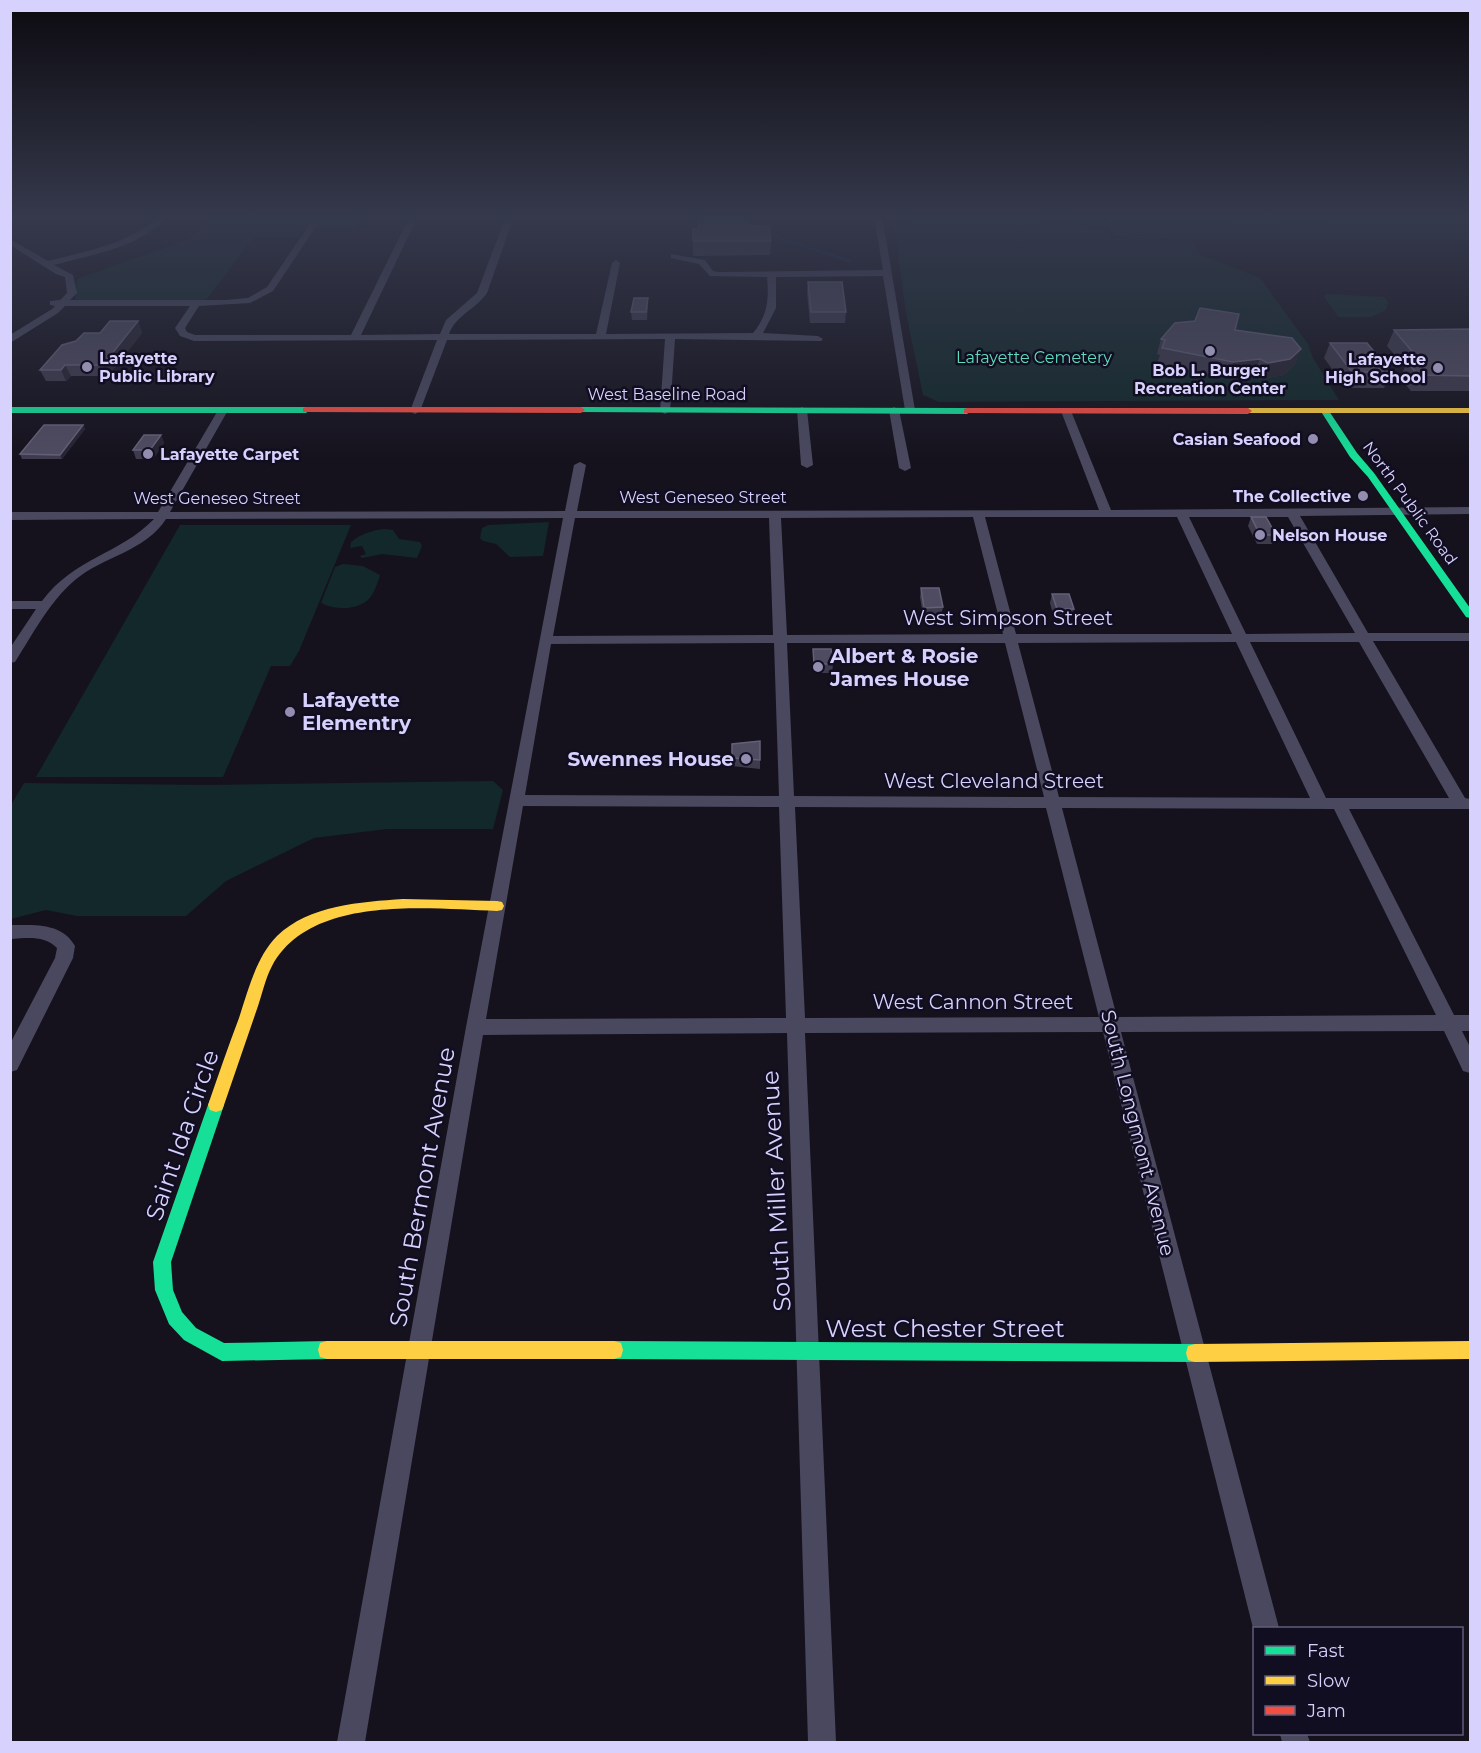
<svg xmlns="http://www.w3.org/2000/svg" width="1481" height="1753" font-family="Montserrat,sans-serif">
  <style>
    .green { fill: #12282a }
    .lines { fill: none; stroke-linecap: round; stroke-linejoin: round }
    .stream { stroke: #0e1f40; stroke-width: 3 }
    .street { fill: #49485e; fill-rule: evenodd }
    .fast { fill: #16e098; fill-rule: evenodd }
    .slow { fill: #ffcf43; fill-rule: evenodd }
    .jam { fill: #f24e42; fill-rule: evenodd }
    .wall { fill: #3e3b4d }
    .shaded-wall { fill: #272432 }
    .building { fill: #4f4b60; stroke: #646079; stroke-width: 1.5 }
    .poi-dot { fill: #938eaf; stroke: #120e22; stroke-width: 2 }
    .labels { text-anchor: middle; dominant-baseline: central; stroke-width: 5; stroke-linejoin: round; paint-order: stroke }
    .far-park-label { font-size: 16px; fill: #5fdcbe; stroke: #120e22 }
    .far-poi-label { font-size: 16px; font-weight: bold; fill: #d7d1fe; stroke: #120e22; text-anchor: start }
    .far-street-label { font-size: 16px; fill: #d7d1fe; stroke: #120e22 }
    .street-label { font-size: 20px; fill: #d7d1fe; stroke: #120e22 }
    .poi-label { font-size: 20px; font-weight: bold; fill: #d7d1fe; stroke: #120e22; text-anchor: start }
    .near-street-label { font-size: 24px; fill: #d7d1fe; stroke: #120e22 }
  </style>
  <rect width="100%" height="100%" fill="#15121d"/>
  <!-- green -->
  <g class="green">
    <path d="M179,216H367L356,228H304L298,237H254L206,300L75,301L77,279L192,238L211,219L177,218Z"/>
    <path d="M1105,216H1470V240H1189L1114,237Z"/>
    <path d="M990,217L1070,225L1109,232L1112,238L1192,241L1201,255L1260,278L1308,344L1313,358L1339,400L939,402L923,395L906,313L894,223Z"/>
    <path d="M1327,294L1384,297L1388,302L1386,310L1371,317H1338L1324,296Z"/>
    <path d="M549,522L543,556L510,557L496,544L483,541L480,538L482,528L488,525Z"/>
    <path d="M180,525H351L299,651L290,666H271L223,777H36Z"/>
    <path d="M384,529L393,530L399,539L420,542L422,546L417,558L382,554L362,558L360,556L366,554L362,546L350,548L351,542C360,534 373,530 384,529Z"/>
    <path d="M343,564L363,566L380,575C378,581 376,588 373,593C364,611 336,611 321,603L335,567Z"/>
    <path d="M493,781L503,790L493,829H387L314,838L226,881L186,916H77L46,910L11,919V805L24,783L209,785Z"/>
  </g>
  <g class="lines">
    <!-- stream -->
    <g class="stream">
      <path d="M549,216H559"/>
      <path d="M708,216L733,220"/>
      <path d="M814,216L866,219"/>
      <path d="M1006,216L1105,224H1171"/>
      <path d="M894,219L944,216"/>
      <path d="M742,221L755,225L781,239L850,261"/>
      <path d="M1179,224L1271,226L1355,218L1356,216"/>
    </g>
    <!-- street -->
    <g class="street">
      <path d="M10,216H70L66,218L12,220Z"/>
      <path d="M160,216H168C140,248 93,254 54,265L73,275L77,293L70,300H226L248,298L267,287L315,216H323L273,291L250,303L199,306L185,328L187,332L195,335H351L410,216H418L361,335L440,334L446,320L477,293L506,216H514L487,293C475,310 456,315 449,334H596L612,263L616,260L620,263L606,334L753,333C768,315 769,299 767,277L710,276L699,264L671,258V254L705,260L713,271L719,272L883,270L874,216H882L915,410L910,413L905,410L883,276L776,277V308L763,333L818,336L823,339L821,341L675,339L670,411L665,414L660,411L665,339L447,340L420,411L415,414L410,411L437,340L194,341L180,336L175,328L190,306H65L58,313L10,343V335L52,309L55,306L50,305V301L60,300L67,293L65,277L56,274L10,245V239L48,261C87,251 129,244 160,216Z"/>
      <path d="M802,407L807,410L813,465L807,468L801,465L797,410Z"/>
      <path d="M894,407L899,410L911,468L905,471L899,468L889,410Z"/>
      <path d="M1066,408L1071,411L1111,510L1470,507V514L1300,516L1368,633H1470V641H1373L1465,798L1470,799V809H1349L1454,1015H1470V1031H1462L1470,1047V1073L1463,1071L1444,1031L1121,1032L1279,1628H1254V1632L1253,1628L1103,1032L805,1033L836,1742H808L787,1033L483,1035L365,1742H337L466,1027L563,518L166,519C146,551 102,557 75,580C49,602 33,634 15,662L10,663V648L36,609H10V601H42C75,557 119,555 154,519L10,520V512H158L217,412L222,409L227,412L170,512L565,511L574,465L580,462L586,465L577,511L1099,510L1061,411ZM973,517L1003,634L787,635L781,518ZM985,517H1177L1232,634H1016ZM1189,517H1288L1355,633L1246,634ZM575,518H769L773,635L553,636ZM1236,642L1310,798L1059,797L1018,643ZM1250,642H1359L1449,798H1326ZM774,643L779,796L525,795L551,644ZM787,643H1005L1044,797L794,796ZM523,806L779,807L786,1018L486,1019ZM795,807L1046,808L1099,1017L805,1018ZM1062,808L1334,809L1436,1015L1117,1017Z"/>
      <path d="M10,925C33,925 62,922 75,946L73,958L17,1070L10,1072V1044L55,958L57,948C44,935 28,938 10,939Z"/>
      <path d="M1280,1734H1307L1310,1742H1282Z"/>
    </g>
    <!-- fast -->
    <g class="fast">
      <path d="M10,407H306L310,410L306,413H10Z"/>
      <path d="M581,407L967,408L971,411L967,414L578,412V408Z"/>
      <path d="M1321,408H1327L1357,453L1374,473L1470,608V618L1466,617L1368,477L1350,457L1320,410Z"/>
      <path d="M216,1098L222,1100L224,1105L171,1262L173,1290L182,1312L196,1328L224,1343L327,1341L334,1343L336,1350L334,1357L327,1359L222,1361L184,1340L169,1324L155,1290L153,1262L208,1105L210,1100Z"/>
      <path d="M614,1341L1195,1344L1202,1346L1204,1353L1202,1360L1195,1362L614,1359L607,1357L605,1350L607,1343Z"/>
    </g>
    <!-- slow -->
    <g class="slow">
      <path d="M1248,408H1470V413H1245V409Z"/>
      <path d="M403,899L497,901L502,902L504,906L502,910L497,911C429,909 311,894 272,966C265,979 262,995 257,1009C246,1041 235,1073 224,1105L222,1110L216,1112L210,1110L208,1105C218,1076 228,1047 239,1018C248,991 256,957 277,936C309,905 361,902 403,899Z"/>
      <path d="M327,1341H614L621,1343L623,1350L621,1357L614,1359H327L320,1357L318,1350L320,1343Z"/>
      <path d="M1470,1341V1359L1195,1362L1188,1360L1186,1353L1188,1346L1195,1344Z"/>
    </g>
    <!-- jam -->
    <g class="jam">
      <path d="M306,407H581L585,410L581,413L303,412V408Z"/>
      <path d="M967,408H1248L1252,411L1248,414L964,413V409Z"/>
    </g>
  </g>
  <!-- wall -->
  <g class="wall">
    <path d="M748,226L771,241L770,255L693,256V241Z"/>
    <path d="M808,282L846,312L845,323H810L807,293Z"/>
    <path d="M648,305L647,320H632L631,312Z"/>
    <path d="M138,321L142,333L108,376H71L66,381H46L40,370L76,341Z"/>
    <path d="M1470,329V391H1411L1400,378L1405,367L1387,346L1394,330Z"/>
    <path d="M1235,330L1301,349L1295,364L1284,375L1262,379L1254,374L1228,378L1157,363L1160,355L1157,354L1161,339Z"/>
    <path d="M1330,343L1391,372L1384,388H1346L1324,358Z"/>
    <path d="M83,425L85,429L62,459H22L20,454Z"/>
    <path d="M161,435L164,443L153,459H136L133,450Z"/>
    <path d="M1251,517L1276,535L1272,544H1257L1248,526Z"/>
    <path d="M921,588L943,607L941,616H923L920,597Z"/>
    <path d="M1052,594L1074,609L1071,618H1054L1050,603Z"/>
    <path d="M813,649L833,664L832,673H814Z"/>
    <path d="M760,741V769L732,766V744Z"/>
  </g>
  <!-- shaded-wall -->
  <g class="shaded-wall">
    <path d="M138,321L142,333L108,376L103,365Z"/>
    <path d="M1301,349L1295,364L1284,375L1262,379L1268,363Z"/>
    <path d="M1260,359L1254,374L1228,378L1233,362Z"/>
    <path d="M65,365L71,376L66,381L61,370Z"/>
    <path d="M83,425L85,429L62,459L60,455Z"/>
    <path d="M161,435L164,443L153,459L150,450Z"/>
  </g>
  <!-- building -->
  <g class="building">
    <path d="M699,219H748V226H769L771,241H693V229H699Z"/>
    <path d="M808,282H842L846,312H811Z"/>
    <path d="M634,298H648L646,312H631Z"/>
    <path d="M1200,308L1239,314L1235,330L1292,338L1301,349L1290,359L1268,363L1260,359L1233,362L1162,348L1165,340L1161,339L1175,323L1195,321Z"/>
    <path d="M110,321H138L103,365H65L61,370H40L62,345L76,341L84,333H100Z"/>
    <path d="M1470,329V376L1418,375L1407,362H1421L1394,330Z"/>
    <path d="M1330,343H1367L1391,372H1352Z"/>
    <path d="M44,425H83L60,455L20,454Z"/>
    <path d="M144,435H161L150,450H133Z"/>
    <path d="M1251,517H1266L1276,535H1260Z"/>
    <path d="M921,588H939L943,607L924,608Z"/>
    <path d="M1052,594H1069L1074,609H1057Z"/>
    <path d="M813,649H831L833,664H814Z"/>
    <path d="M760,741V760L732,758V744Z"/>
  </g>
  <!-- sky -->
  <linearGradient id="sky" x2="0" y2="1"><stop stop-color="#0c0a10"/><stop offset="0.47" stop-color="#35394c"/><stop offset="1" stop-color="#35394c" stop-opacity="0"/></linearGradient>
  <rect width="1481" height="461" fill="url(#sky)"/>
  <!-- markers -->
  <g class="poi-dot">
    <circle cx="1210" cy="351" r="6"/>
    <circle cx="87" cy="367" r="6"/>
    <circle cx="1438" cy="368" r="6"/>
    <circle cx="1313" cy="439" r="6"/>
    <circle cx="148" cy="454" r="6"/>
    <circle cx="1363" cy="496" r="6"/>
    <circle cx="1260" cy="535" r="6"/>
    <circle cx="818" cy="667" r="6"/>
    <circle cx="290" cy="712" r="6"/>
    <circle cx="746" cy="759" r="6"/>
  </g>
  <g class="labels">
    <!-- far-park labels -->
    <g class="far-park-label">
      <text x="1034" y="357">Lafayette Cemetery</text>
    </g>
    <!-- far-poi labels -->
    <g class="far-poi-label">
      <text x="99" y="358">Lafayette<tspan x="99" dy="18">Public Library</tspan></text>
      <text x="1426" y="359" text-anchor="end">Lafayette<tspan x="1426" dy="18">High School</tspan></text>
      <text x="1210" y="370" text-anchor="middle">Bob L. Burger<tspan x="1210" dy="18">Recreation Center</tspan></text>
      <text x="1301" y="439" text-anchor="end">Casian Seafood</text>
      <text x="160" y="454">Lafayette Carpet</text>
      <text x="1351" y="496" text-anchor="end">The Collective</text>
      <text x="1272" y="535">Nelson House</text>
    </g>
    <!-- far-street labels -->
    <g class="far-street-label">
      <text x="667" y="394">West Baseline Road</text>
      <text x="703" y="497">West Geneseo Street</text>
      <text x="217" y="498">West Geneseo Street</text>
      <text transform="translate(1410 503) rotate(54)">North Public Road</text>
    </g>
    <!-- street labels -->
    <g class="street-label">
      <text x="1008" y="618">West Simpson Street</text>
      <text x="994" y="781">West Cleveland Street</text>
      <text x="973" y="1002">West Cannon Street</text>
      <text transform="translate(1138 1133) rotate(76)">South Longmont Avenue</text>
    </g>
    <!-- poi labels -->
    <g class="poi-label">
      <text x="830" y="656">Albert &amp; Rosie<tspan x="830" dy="23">James House</tspan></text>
      <text x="302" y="700">Lafayette<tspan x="302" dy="23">Elementry</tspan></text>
      <text x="734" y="759" text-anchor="end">Swennes House</text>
    </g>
    <!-- near-street labels -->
    <g class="near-street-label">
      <text transform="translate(182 1135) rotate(-71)">Saint Ida Circle</text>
      <text transform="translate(422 1187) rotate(-80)">South Bermont Avenue</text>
      <text transform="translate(776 1191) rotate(-93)">South Miller Avenue</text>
      <text x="945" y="1328">West Chester Street</text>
    </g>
  </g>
  <!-- border -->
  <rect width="1481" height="1753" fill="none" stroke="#d7d1fe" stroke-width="24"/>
  <!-- legend -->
  <rect x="1253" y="1627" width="210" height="108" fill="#120e22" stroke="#615c7a" stroke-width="1.5"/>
  <rect x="1265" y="1646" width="30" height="9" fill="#16e098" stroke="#615c7a" stroke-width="1.5"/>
  <text x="1307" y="1657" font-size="18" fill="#d7d1fe">Fast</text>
  <rect x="1265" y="1676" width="30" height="9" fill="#ffcf43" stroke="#615c7a" stroke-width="1.5"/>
  <text x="1307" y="1687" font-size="18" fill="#d7d1fe">Slow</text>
  <rect x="1265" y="1706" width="30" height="9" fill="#f24e42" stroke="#615c7a" stroke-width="1.5"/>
  <text x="1307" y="1717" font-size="18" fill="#d7d1fe">Jam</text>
</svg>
